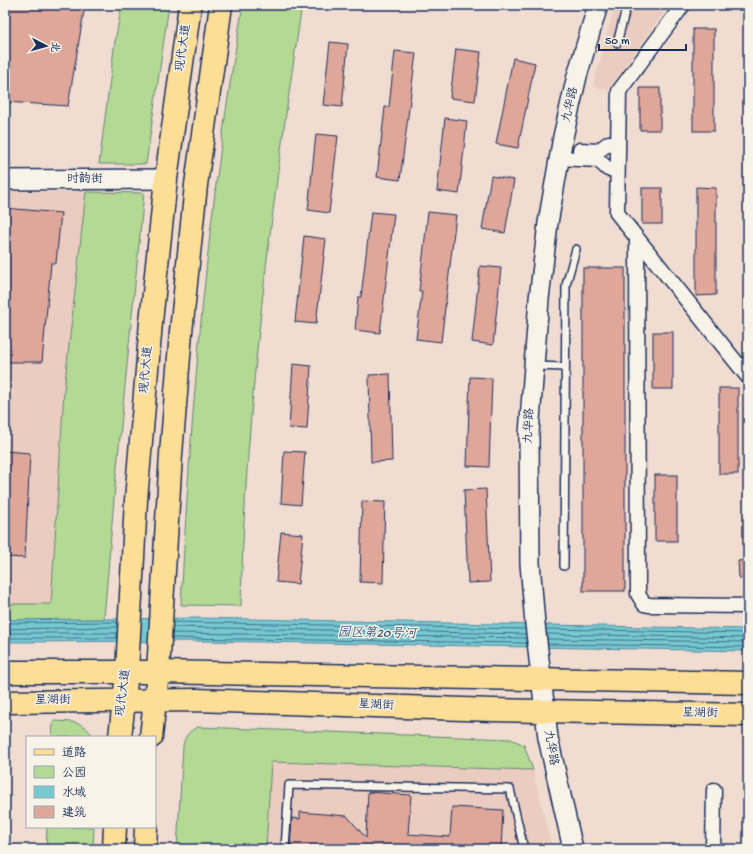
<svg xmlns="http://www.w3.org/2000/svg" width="753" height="854" font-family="'Gochi Hand','LXGW WenKai TC',sans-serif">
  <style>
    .built { fill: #ebccc0 }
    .green { fill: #b3d994; stroke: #678479 }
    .water { fill: #77c9d0; stroke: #528ba2 }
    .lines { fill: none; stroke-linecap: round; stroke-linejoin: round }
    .shore { stroke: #406d8c; stroke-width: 1 }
    .building { fill: #dfa69a; stroke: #1b2f5e }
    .lane-casing { stroke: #1b2f5e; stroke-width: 10 }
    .street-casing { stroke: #1b2f5e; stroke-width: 17 }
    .secondary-casing { stroke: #1b2f5e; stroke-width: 22 }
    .primary-casing { stroke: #1b2f5e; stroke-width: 25 }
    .lane { stroke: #f7f3e8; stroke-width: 7 }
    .street { stroke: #f7f3e8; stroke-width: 14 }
    .secondary { stroke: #f7f3e8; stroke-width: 19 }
    .primary { stroke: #fdde96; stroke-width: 22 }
    .labels { text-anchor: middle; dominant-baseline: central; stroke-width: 3; stroke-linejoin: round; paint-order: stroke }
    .street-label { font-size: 12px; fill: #1b2f5e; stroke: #f7f3e8 }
    .water-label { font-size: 13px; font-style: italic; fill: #32567a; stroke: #f7f3e8 }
  </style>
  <rect width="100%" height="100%" fill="#f0dcd1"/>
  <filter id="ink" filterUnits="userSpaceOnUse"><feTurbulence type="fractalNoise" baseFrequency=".025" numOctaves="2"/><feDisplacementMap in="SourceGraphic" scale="8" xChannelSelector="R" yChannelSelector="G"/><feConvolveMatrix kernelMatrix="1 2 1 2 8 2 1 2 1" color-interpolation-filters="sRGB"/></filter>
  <g filter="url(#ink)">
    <!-- built -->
    <g class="built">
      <path d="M615,5H669L608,90L593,86Z"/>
      <path d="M5,192H86L64,390L51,604H5Z"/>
      <path d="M270,762L533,770L552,849H266Z"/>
    </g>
    <!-- green -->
    <g class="green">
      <path d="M122,5H169L146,164H99L115,41Z"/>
      <path d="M243,5H302C272,204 245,405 241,606L181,605C191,404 208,203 243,5Z"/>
      <path d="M86,192L144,193L115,487L104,619L5,620V604H51L64,390Z"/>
      <path d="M53,721C70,722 84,720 93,737H52Z"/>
      <path d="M199,727L511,739L524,745L533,770L271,762L266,849H177L183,746C184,737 190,729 199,727Z"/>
      <path d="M47,827H94L93,849H46Z"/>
    </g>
    <!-- water -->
    <path class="water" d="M197,618L748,629V651L206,641L5,642V620Z"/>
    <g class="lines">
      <!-- shore -->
      <g class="shore">
        <path d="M173,622L525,629"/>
        <path d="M5,623L118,622"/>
        <path d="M173,627L526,634"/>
        <path d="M5,629L117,627"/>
        <path d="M546,629L748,633"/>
        <path d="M5,633H117"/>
        <path d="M172,633L526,638"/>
        <path d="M547,634L748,638"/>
        <path d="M5,638H117"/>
        <path d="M172,638L527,643"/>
        <path d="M547,639L748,642"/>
        <path d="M548,644L748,647"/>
      </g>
    </g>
    <!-- building -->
    <g class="building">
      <path d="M5,5H85L68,106L5,102Z"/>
      <rect x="693" y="29" width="21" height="102"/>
      <path d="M330,42L348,44L342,107L323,105Z"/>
      <path d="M456,49L481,52L475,101L450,98Z"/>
      <path d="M395,51L416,53L400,180L377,177L385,107H389Z"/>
      <path d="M513,58L535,63L518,148L496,144Z"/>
      <rect x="640" y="88" width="20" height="42"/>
      <path d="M445,118L467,121L459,194L437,191Z"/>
      <path d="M316,134L338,136L329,213L308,210Z"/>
      <path d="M491,176L514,180L505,233L482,229Z"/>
      <path d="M696,187L716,188V295L696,296Z"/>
      <rect x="642" y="188" width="20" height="36"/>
      <path d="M5,208L61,213L56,263H51L42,362H5Z"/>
      <path d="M371,212L394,214L380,333L355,330L358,297H361Z"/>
      <path d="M428,212L456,215L441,342L416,339L422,291H419Z"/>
      <path d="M304,236L326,239L316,324L295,322Z"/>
      <path d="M480,266L501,268L493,345L472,342Z"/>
      <rect x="583" y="268" width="42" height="323"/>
      <rect x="653" y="332" width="20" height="57"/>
      <path d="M293,364L311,366L307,429L289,428Z"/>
      <path d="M390,374L392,461L371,462L369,375Z"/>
      <path d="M470,377L492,378L489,467L467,466Z"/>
      <rect x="719" y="388" width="19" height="86"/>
      <path d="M5,451L30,453L25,558L5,557Z"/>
      <path d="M284,451L305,452L301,505L281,503Z"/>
      <rect x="655" y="475" width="22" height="66"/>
      <path d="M486,489L490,582L468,583L464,490Z"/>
      <path d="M362,501L385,502L383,583L360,582Z"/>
      <path d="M281,532L303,534L298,584L276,582Z"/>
      <path d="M748,560V578H739L738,561Z"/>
      <path d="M368,792L411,795L408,834L450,837L452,807L503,810L501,849H290L292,818L300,819V812L347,816L366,838Z"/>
    </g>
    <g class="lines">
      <defs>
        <g id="lane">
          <path d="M617,43L627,5"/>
          <path d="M535,366L565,367"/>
          <path d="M564,566L566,285L576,249"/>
          <path d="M285,849L289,785L510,789L524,849"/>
        </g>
        <g id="street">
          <path d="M683,5L619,91L617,213L748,377"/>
          <path d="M580,150L598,151L609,143L617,144"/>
          <path d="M559,158L598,160L608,169H617"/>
          <path d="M637,239L638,594L644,604L650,605L748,606"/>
          <path d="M713,849L714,790"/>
        </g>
        <g id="secondary">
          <path d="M5,180L166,179"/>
          <path d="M573,849L548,738L535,624L530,563L529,434L539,299L548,223L563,137L577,76L598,5"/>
        </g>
        <g id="primary">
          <path d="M5,672H158L748,683"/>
          <path d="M5,702L196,700L493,710L748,715"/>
          <path d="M120,737L127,672L136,500L151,322L166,179L190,5"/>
          <path d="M151,737L158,672L171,454L181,332L196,185L221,5"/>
          <path d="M114,849L115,827"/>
          <path d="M145,849L146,827"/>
        </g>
      </defs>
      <!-- lane casing -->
      <use href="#lane" class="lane-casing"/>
      <!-- street casing -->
      <use href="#street" class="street-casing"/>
      <!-- secondary casing -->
      <use href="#secondary" class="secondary-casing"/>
      <!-- primary casing -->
      <use href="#primary" class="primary-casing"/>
      <!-- lane -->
      <use href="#lane" class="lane"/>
      <!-- street -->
      <use href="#street" class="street"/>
      <!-- secondary -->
      <use href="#secondary" class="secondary"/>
      <!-- primary -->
      <use href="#primary" class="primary"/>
    </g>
  </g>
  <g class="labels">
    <!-- street labels -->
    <g class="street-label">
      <text transform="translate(184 48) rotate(-82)">现代大道</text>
      <text transform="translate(571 105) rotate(-77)">九华路</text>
      <text x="85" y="180">时韵街</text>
      <text transform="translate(147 370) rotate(-85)">现代大道</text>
      <text transform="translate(530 426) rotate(-88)">九华路</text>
      <text transform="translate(124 693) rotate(-83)">现代大道</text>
      <text transform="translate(53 701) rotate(-1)">星湖街</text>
      <text transform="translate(376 706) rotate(2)">星湖街</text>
      <text transform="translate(700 714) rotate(1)">星湖街</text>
      <text transform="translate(550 748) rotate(80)">九华路</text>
    </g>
    <!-- water labels -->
    <g class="water-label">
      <text transform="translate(377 634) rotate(1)">园区第20号河</text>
    </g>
  </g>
  <!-- margin -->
  <rect width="753" height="854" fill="none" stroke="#f7f3e8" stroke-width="20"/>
  <rect x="10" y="10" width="733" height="834" fill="none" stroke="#1b2f5e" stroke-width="1.5" filter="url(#ink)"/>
  <!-- legend -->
  <rect x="26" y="736" width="130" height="92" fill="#f7f3e8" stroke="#9fa5b1"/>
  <rect x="34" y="749" width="20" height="6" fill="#fdde96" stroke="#9fa5b1"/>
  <text x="62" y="756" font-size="12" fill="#1b2f5e">道路</text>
  <rect x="34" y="766" width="20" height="12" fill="#b3d994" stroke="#9fa5b1"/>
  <text x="62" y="776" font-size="12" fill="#1b2f5e">公园</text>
  <rect x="34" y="786" width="20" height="12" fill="#77c9d0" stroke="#9fa5b1"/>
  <text x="62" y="796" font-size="12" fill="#1b2f5e">水域</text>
  <rect x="34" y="806" width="20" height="12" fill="#dfa69a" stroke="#9fa5b1"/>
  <text x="62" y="816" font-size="12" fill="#1b2f5e">建筑</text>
  <!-- north arrow -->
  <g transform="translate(46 46) rotate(96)" stroke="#f7f3e8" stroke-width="3" paint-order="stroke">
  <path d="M0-3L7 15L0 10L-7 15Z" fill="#1b2f5e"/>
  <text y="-6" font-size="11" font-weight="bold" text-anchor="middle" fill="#1b2f5e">北</text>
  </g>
  <!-- scale -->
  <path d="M599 44v6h87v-6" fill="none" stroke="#1b2f5e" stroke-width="2"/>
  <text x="605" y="44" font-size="12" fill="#1b2f5e" stroke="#f7f3e8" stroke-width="3" paint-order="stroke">50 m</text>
</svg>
